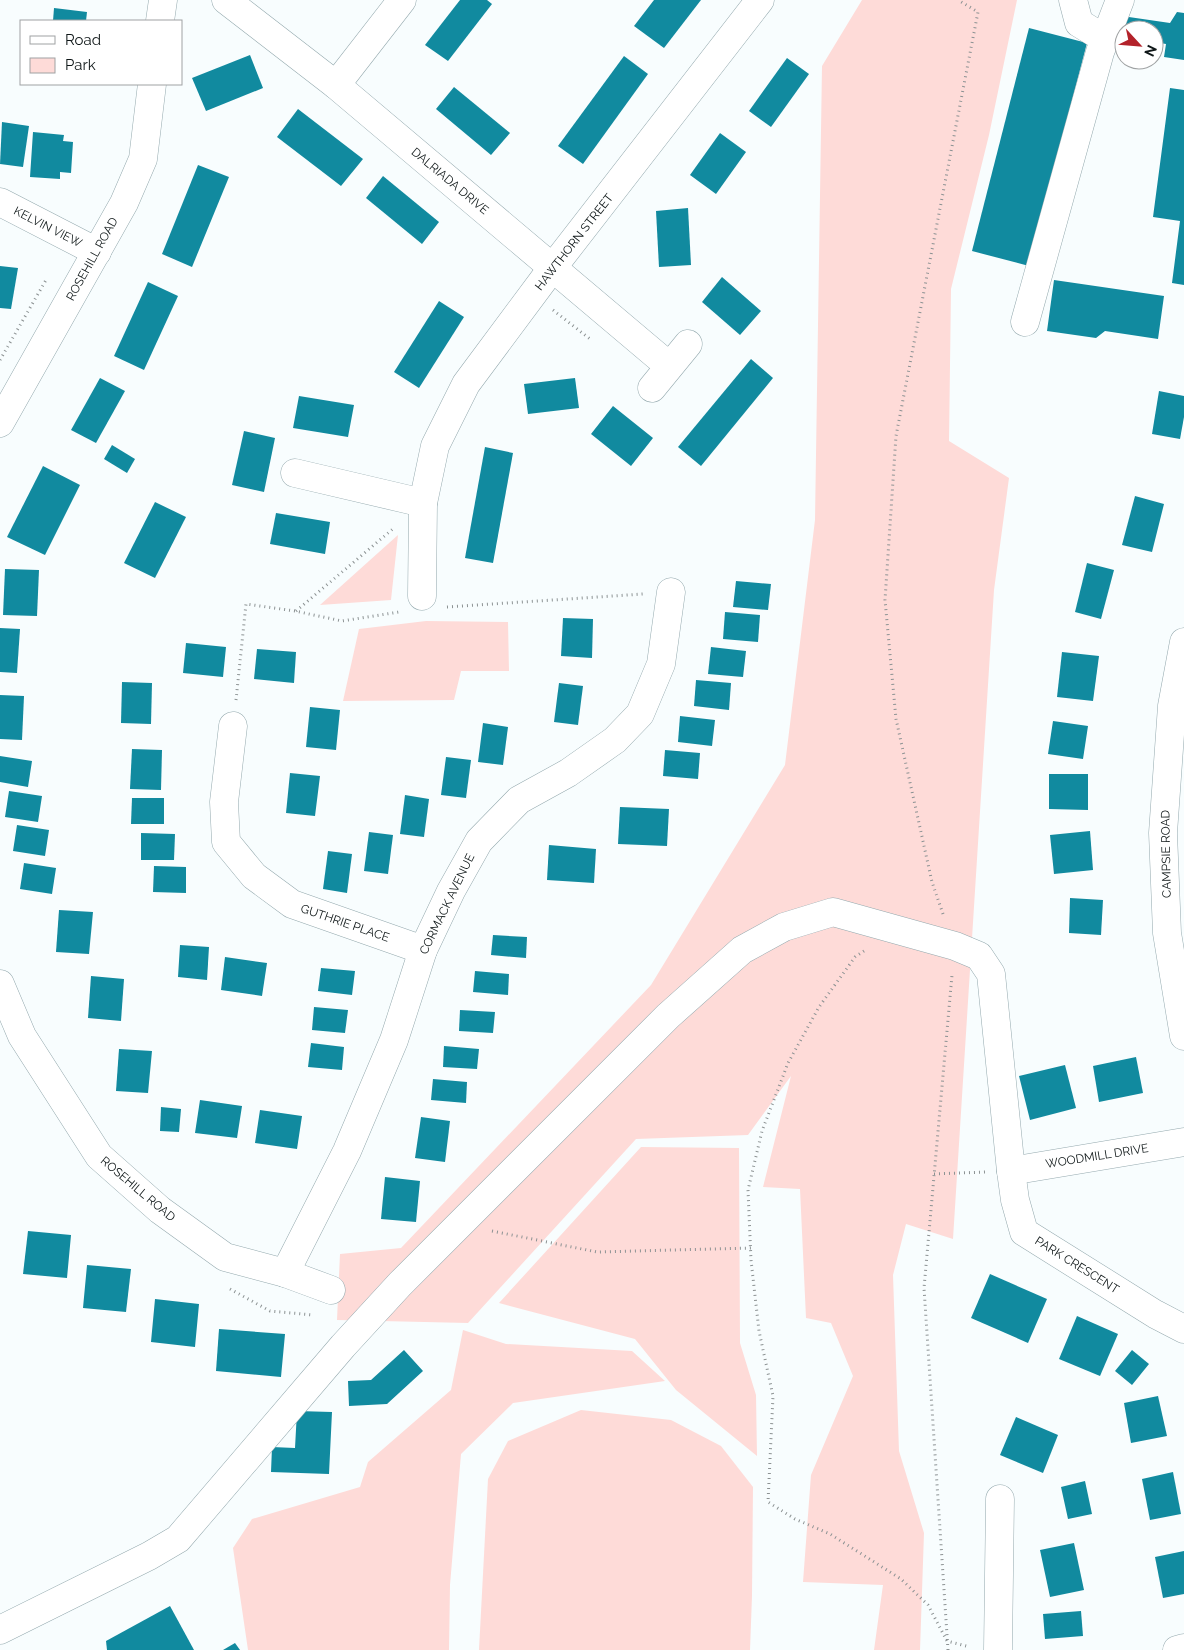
<svg xmlns="http://www.w3.org/2000/svg" width="1184" height="1650" font-family="Raleway,sans-serif">
  <style>
    .green { fill: #fedbd8 }
    .building { fill: #118a9f }
    .lines { fill: none; stroke-linecap: round; stroke-linejoin: round }
    .minor-casing { stroke: #94a9ae; stroke-width: 29 }
    .major-casing { stroke: #94a9ae; stroke-width: 29 }
    .path { stroke: #8c9293; stroke-width: 3; stroke-dasharray: 1 4; stroke-linecap: butt }
    .minor { stroke: #fff; stroke-width: 28 }
    .major { stroke: #fff; stroke-width: 28 }
    .labels { text-anchor: middle; dominant-baseline: central; stroke-width: 4; stroke-linejoin: round; paint-order: stroke }
    .street-label { font-size: 12px; fill: #0f1718; stroke: #fff }
  </style>
  <rect width="100%" height="100%" fill="#f8fdfe"/>
  <!-- green -->
  <g class="green">
    <path d="M862,0H1017L989,135L951,289L949,441L1009,478L994,590L953,1239L906,1224L893,1275L899,1451L924,1533L920,1650H874L883,1585L803,1582L811,1475L853,1376L831,1323L806,1318L800,1189L763,1187L791,1076L748,1135L636,1139L468,1323L337,1320L340,1254L401,1248L651,985L785,765L815,520L822,66Z"/>
    <path d="M398,535L391,600L320,605Z"/>
    <path d="M426,621L508,622L509,671H461L454,700L343,701L359,629Z"/>
    <path d="M641,1147L739,1148L740,1343L756,1395L757,1456L676,1390L635,1339L499,1303Z"/>
    <path d="M463,1330L506,1344L632,1351L665,1381L513,1403L461,1454L450,1585L449,1650H248L233,1548L252,1519L360,1487L368,1462L451,1390Z"/>
    <path d="M581,1410L671,1420L721,1446L753,1487L752,1596L750,1650H479L488,1479L508,1441Z"/>
  </g>
  <!-- building -->
  <g class="building">
    <path d="M460,0H487L492,4L448,61L425,45Z"/>
    <path d="M654,0H701L664,48L634,26Z"/>
    <path d="M54,8L87,12L86,21H53Z"/>
    <path d="M1177,12L1184,13V60L1164,57L1166,44L1154,42V30H1124V38L1119,37L1122,16L1170,23Z"/>
    <path d="M1029,28L1087,43L1029,266L972,251Z"/>
    <path d="M250,55L263,88L206,111L192,78Z"/>
    <path d="M624,56L648,74L583,164L558,146Z"/>
    <path d="M787,58L809,74L771,127L749,111Z"/>
    <path d="M454,87L510,133L491,155L436,109Z"/>
    <path d="M1170,88L1184,90V285L1172,283L1180,221L1153,217Z"/>
    <path d="M298,109L363,159L341,186L277,137Z"/>
    <path d="M2,122L29,126L23,167L0,164Z"/>
    <path d="M33,132L64,135L63,141L73,142L71,173L60,172V179L30,177Z"/>
    <path d="M720,133L746,152L716,194L690,175Z"/>
    <path d="M198,165L229,177L192,267L162,254Z"/>
    <path d="M383,176L439,222L422,244L366,198Z"/>
    <path d="M688,208L691,265L659,267L656,211Z"/>
    <path d="M0,266L18,268L11,309L0,308Z"/>
    <path d="M722,277L761,311L740,335L702,302Z"/>
    <path d="M1054,280L1164,296L1158,339L1105,331L1096,338L1047,331Z"/>
    <path d="M148,282L178,296L144,370L114,356Z"/>
    <path d="M439,301L464,317L419,388L394,372Z"/>
    <path d="M751,359L773,378L701,466L678,447Z"/>
    <path d="M100,378L125,391L96,443L71,430Z"/>
    <path d="M575,378L579,408L528,414L524,384Z"/>
    <path d="M1159,391L1184,396V417L1180,439L1152,434Z"/>
    <path d="M299,396L354,405L348,437L293,428Z"/>
    <path d="M613,406L653,438L631,466L591,434Z"/>
    <path d="M244,431L275,438L264,492L232,485Z"/>
    <path d="M112,445L135,459L127,473L104,459Z"/>
    <path d="M485,447L513,453L493,563L465,558Z"/>
    <path d="M43,466L80,485L45,555L7,537Z"/>
    <path d="M1135,496L1164,504L1152,552L1122,545Z"/>
    <path d="M155,502L186,517L155,578L124,563Z"/>
    <path d="M276,513L330,522L325,554L270,544Z"/>
    <path d="M1087,563L1114,570L1101,619L1075,612Z"/>
    <path d="M5,569L39,570L37,616L3,615Z"/>
    <path d="M736,581L771,584L768,610L733,607Z"/>
    <path d="M725,612L760,615L758,642L723,639Z"/>
    <path d="M563,618L593,619L592,658L561,656Z"/>
    <path d="M0,628L20,629L17,673L0,672Z"/>
    <path d="M186,643L226,647L223,677L183,673Z"/>
    <path d="M711,647L746,651L743,677L708,674Z"/>
    <path d="M257,649L296,652L294,683L254,679Z"/>
    <path d="M1062,652L1099,656L1093,701L1057,697Z"/>
    <path d="M696,680L731,683L729,710L694,706Z"/>
    <path d="M122,682L152,683L151,724L121,723Z"/>
    <path d="M559,683L583,686L578,725L554,722Z"/>
    <path d="M0,695L24,696L22,740L0,739Z"/>
    <path d="M310,707L340,710L336,750L306,747Z"/>
    <path d="M680,716L715,720L712,746L678,742Z"/>
    <path d="M1053,721L1088,726L1083,759L1048,754Z"/>
    <path d="M483,723L508,727L503,765L478,762Z"/>
    <path d="M132,749L162,750L161,790L130,789Z"/>
    <path d="M665,750L700,753L698,779L663,776Z"/>
    <path d="M0,756L32,761L28,787L0,782Z"/>
    <path d="M446,757L471,760L466,798L441,795Z"/>
    <path d="M290,773L320,776L315,816L286,813Z"/>
    <path d="M1049,774H1088V810L1049,809Z"/>
    <path d="M9,791L42,796L38,822L5,817Z"/>
    <path d="M405,795L429,799L424,837L400,834Z"/>
    <path d="M132,798H164V824H131Z"/>
    <path d="M620,807L669,809L667,846L618,844Z"/>
    <path d="M17,825L49,830L45,856L13,851Z"/>
    <path d="M1090,831L1093,870L1054,874L1050,835Z"/>
    <path d="M369,832L393,835L388,874L364,871Z"/>
    <path d="M141,833L175,834L174,860H141Z"/>
    <path d="M549,845L596,849L594,883L547,880Z"/>
    <path d="M328,851L352,854L347,893L323,889Z"/>
    <path d="M24,863L56,868L52,894L20,889Z"/>
    <path d="M154,866L186,867V893L153,892Z"/>
    <path d="M1070,898L1103,900L1101,935L1069,933Z"/>
    <path d="M59,910L93,912L89,954L56,952Z"/>
    <path d="M493,935L527,937L526,958L491,955Z"/>
    <path d="M180,945L209,947L207,980L178,977Z"/>
    <path d="M225,957L267,963L262,996L221,990Z"/>
    <path d="M321,968L355,971L352,995L318,991Z"/>
    <path d="M475,971L509,974L508,995L473,992Z"/>
    <path d="M91,976L124,979L121,1021L88,1018Z"/>
    <path d="M314,1007L348,1010L345,1033L312,1030Z"/>
    <path d="M460,1010L495,1012L493,1033L459,1031Z"/>
    <path d="M311,1043L344,1047L342,1070L308,1067Z"/>
    <path d="M444,1046L479,1049L477,1069L443,1067Z"/>
    <path d="M119,1049L152,1051L148,1093L116,1091Z"/>
    <path d="M1136,1057L1143,1093L1099,1102L1093,1066Z"/>
    <path d="M1065,1065L1076,1108L1030,1120L1019,1076Z"/>
    <path d="M433,1079L467,1082L466,1103L431,1100Z"/>
    <path d="M200,1100L242,1106L237,1138L195,1133Z"/>
    <path d="M161,1107L181,1109L179,1132L160,1131Z"/>
    <path d="M260,1110L302,1116L297,1149L255,1143Z"/>
    <path d="M421,1117L450,1121L445,1162L415,1158Z"/>
    <path d="M385,1177L420,1181L416,1222L381,1219Z"/>
    <path d="M28,1231L71,1235L67,1278L23,1274Z"/>
    <path d="M87,1265L131,1269L126,1312L83,1308Z"/>
    <path d="M990,1274L1047,1299L1028,1343L971,1318Z"/>
    <path d="M155,1299L199,1304L195,1347L151,1342Z"/>
    <path d="M1077,1316L1118,1334L1100,1376L1059,1359Z"/>
    <path d="M219,1329L285,1334L281,1377L216,1371Z"/>
    <path d="M404,1350L423,1371L387,1404L349,1406L348,1381L371,1380Z"/>
    <path d="M1132,1350L1149,1364L1132,1385L1115,1371Z"/>
    <path d="M1158,1396L1167,1436L1131,1443L1124,1403Z"/>
    <path d="M297,1411L332,1412L329,1474L271,1472L272,1447L295,1448Z"/>
    <path d="M1016,1417L1058,1435L1043,1473L1000,1455Z"/>
    <path d="M1173,1472L1181,1514L1150,1520L1142,1479Z"/>
    <path d="M1085,1481L1092,1514L1068,1519L1061,1487Z"/>
    <path d="M1074,1543L1084,1590L1050,1597L1040,1550Z"/>
    <path d="M1184,1551V1594L1163,1598L1155,1557Z"/>
    <path d="M170,1606L194,1650H107L106,1641Z"/>
    <path d="M1081,1611L1083,1636L1045,1639L1043,1614Z"/>
    <path d="M235,1643L240,1650H223Z"/>
  </g>
  <g class="lines">
    <defs>
      <g id="minor">
        <path d="M226,0L336,85L669,366"/>
        <path d="M1073,0L1079,23L1105,39"/>
        <path d="M160,21L163,0"/>
        <path d="M336,85L402,0"/>
        <path d="M0,202L97,252"/>
        <path d="M1025,322L1100,52L1120,0"/>
        <path d="M652,388L688,344"/>
        <path d="M0,423L124,203L143,159L152,84"/>
        <path d="M295,473L423,503"/>
        <path d="M422,596L423,503L435,446L466,384L553,267L760,0"/>
        <path d="M233,726L224,802L226,842L254,876L292,904L423,950"/>
        <path d="M0,984L22,1036L99,1156L160,1210L225,1257L285,1273L331,1290"/>
        <path d="M1011,1171L1184,1142"/>
        <path d="M285,1273L347,1151L394,1040L423,950L451,891L479,841L519,800L568,773L615,740L640,714L661,664L671,592"/>
        <path d="M0,1630L149,1556L178,1539L343,1346L400,1284L668,1016L742,950L784,927L833,912L955,946L979,956L991,974L1011,1171L1015,1200L1024,1232L1155,1314L1184,1329"/>
        <path d="M998,1650L1000,1499"/>
        <path d="M1177,1650L1184,1648"/>
      </g>
      <path id="major" d="M1184,642L1172,706L1163,833L1167,933L1184,1036"/>
    </defs>
    <!-- minor casing -->
    <use href="#minor" class="minor-casing"/>
    <!-- major casing -->
    <use href="#major" class="major-casing"/>
    <!-- path -->
    <g class="path">
      <path d="M553,310L590,339"/>
      <path d="M0,360L46,280"/>
      <path d="M447,607L643,594"/>
      <path d="M296,611L394,528"/>
      <path d="M236,700L246,604L295,611L342,621L399,612"/>
      <path d="M943,914L932,882L896,719L885,600L896,436L978,12L958,0"/>
      <path d="M864,951L855,957L819,1007L788,1063L762,1131L748,1190L751,1260L759,1331L773,1396L768,1502L795,1519L830,1534L901,1579L928,1605L947,1641L970,1647"/>
      <path d="M934,1174L985,1172"/>
      <path d="M492,1231L597,1252L751,1248"/>
      <path d="M230,1289L270,1311L313,1315"/>
      <path d="M948,1650L924,1288L952,975"/>
    </g>
    <!-- minor -->
    <use href="#minor" class="minor"/>
    <!-- major -->
    <use href="#major" class="major"/>
  </g>
  <g class="labels">
    <!-- street labels -->
    <g class="street-label">
      <text transform="translate(450 181) rotate(40)">DALRIADA DRIVE</text>
      <text transform="translate(48 227) rotate(27)">KELVIN VIEW</text>
      <text transform="translate(574 242) rotate(-52)">HAWTHORN STREET</text>
      <text transform="translate(92 259) rotate(-61)">ROSEHILL ROAD</text>
      <text transform="translate(1166 854) rotate(-91)">CAMPSIE ROAD</text>
      <text transform="translate(447 904) rotate(-64)">CORMACK AVENUE</text>
      <text transform="translate(345 923) rotate(19)">GUTHRIE PLACE</text>
      <text transform="translate(1097 1156) rotate(-9)">WOODMILL DRIVE</text>
      <text transform="translate(138 1189) rotate(40)">ROSEHILL ROAD</text>
      <text transform="translate(1077 1265) rotate(32)">PARK CRESCENT</text>
    </g>
  </g>
  <!-- legend -->
  <rect x="20" y="20" width="162" height="65" fill="#ffffff" stroke="#9fa2a3"/>
  <rect x="30" y="36" width="25" height="8" fill="#ffffff" stroke="#9fa2a3"/>
  <text x="65" y="45" font-size="15" fill="#0f1718">Road</text>
  <rect x="30" y="58" width="25" height="15" fill="#fedbd8" stroke="#9fa2a3"/>
  <text x="65" y="70" font-size="15" fill="#0f1718">Park</text>
  <!-- north arrow -->
  <g transform="translate(1139 45) rotate(116)"><circle r="24" fill="#ffffff" stroke="#9fa2a3"/>
  <path d="M0-4L9 19L0 12L-9 19Z" fill="#b3222a"/>
  <text y="-8" font-size="14" font-weight="bold" text-anchor="middle" fill="#0f1718">N</text>
  </g>
</svg>
